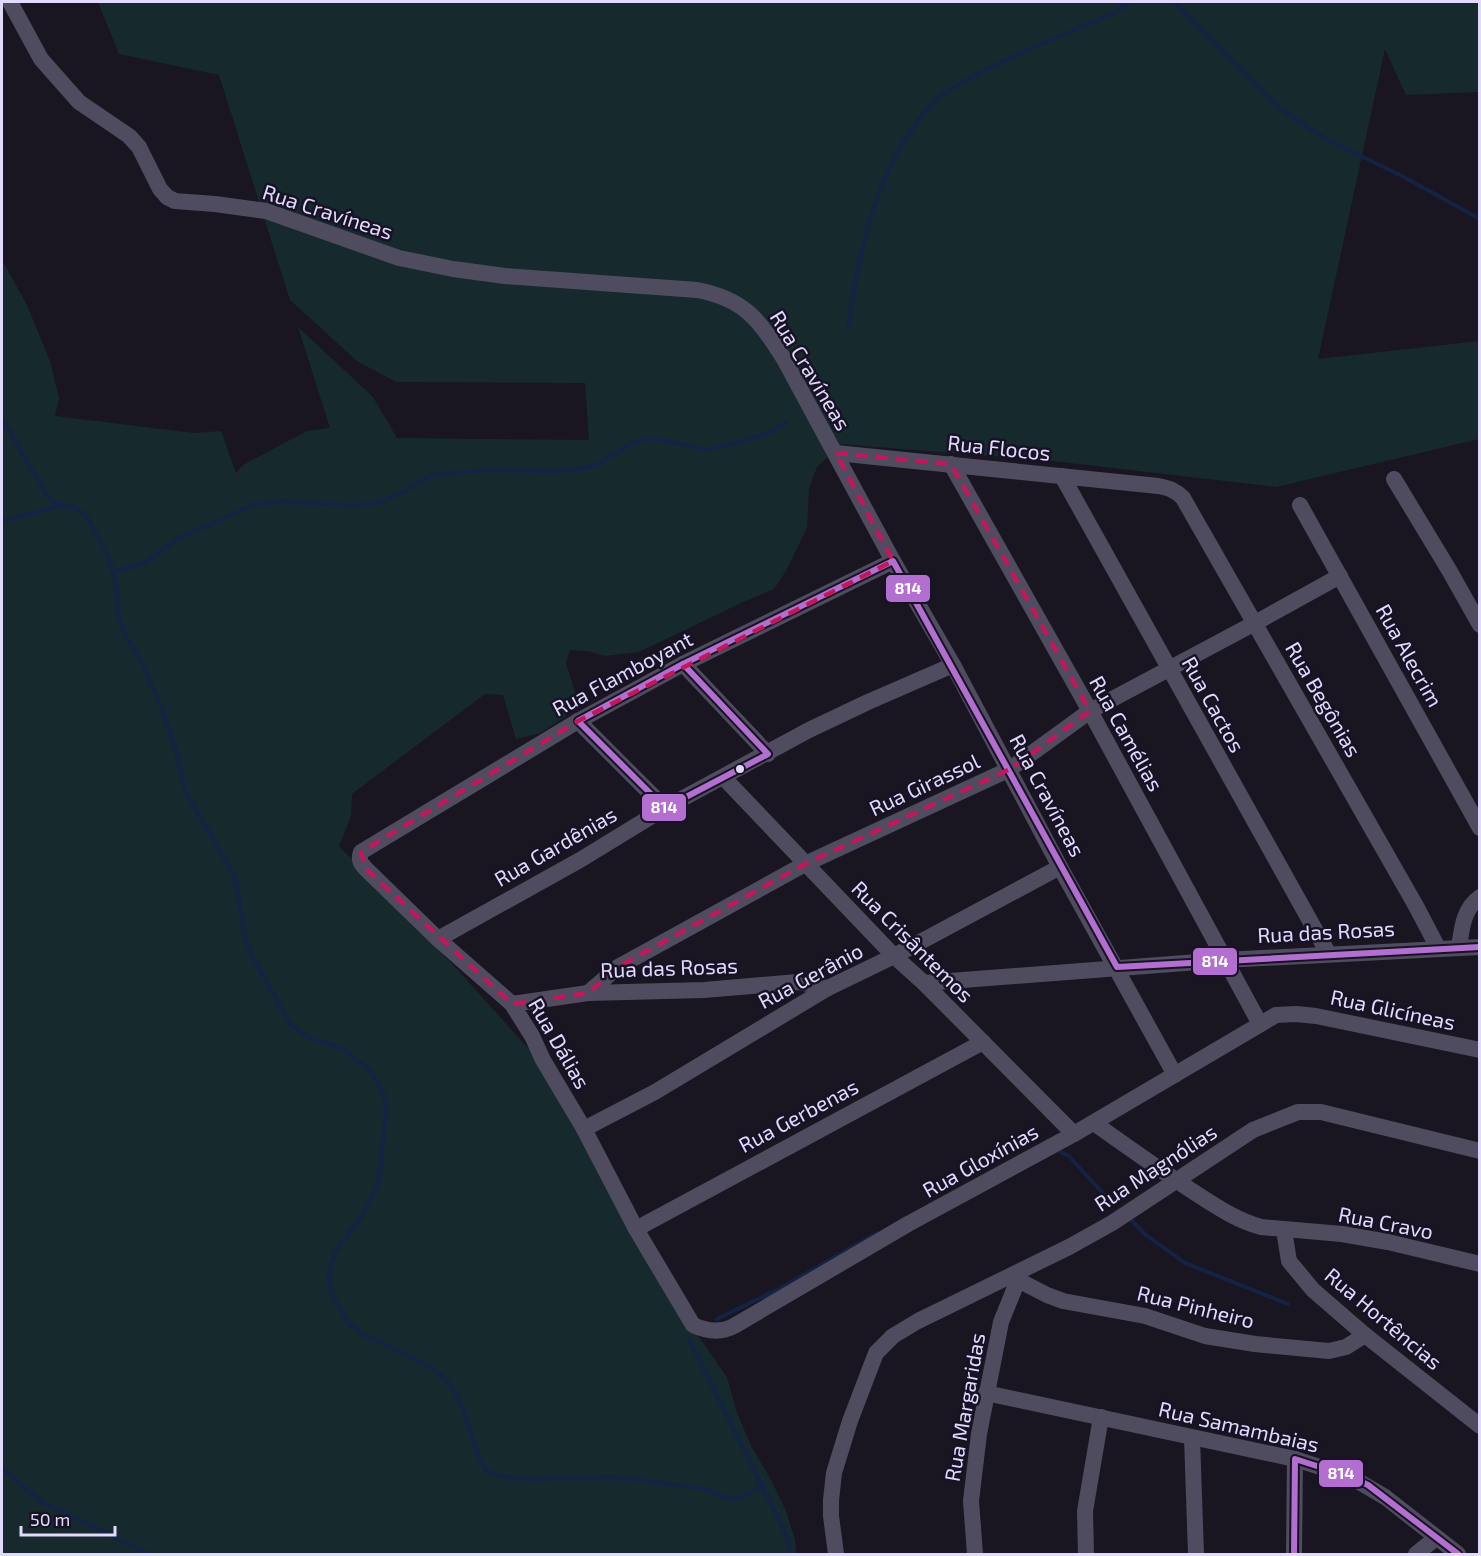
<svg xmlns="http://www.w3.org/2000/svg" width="1481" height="1556" font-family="'Exo 2',sans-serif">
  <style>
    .green { fill: #162a2d }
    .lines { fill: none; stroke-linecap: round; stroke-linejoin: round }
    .stream { stroke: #142244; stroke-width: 4 }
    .minor { stroke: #4f4c60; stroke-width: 16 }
    .bus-1-casing { stroke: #171225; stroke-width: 10 }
    .bus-1 { stroke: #b36fd0; stroke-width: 6 }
    .marked { fill: none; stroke: #c2185b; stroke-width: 4.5; stroke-dasharray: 12 8; stroke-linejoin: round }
    .bus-dot { fill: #e1dafb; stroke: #171225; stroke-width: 2 }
    .labels { text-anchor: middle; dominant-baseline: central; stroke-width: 5; stroke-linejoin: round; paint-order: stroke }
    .street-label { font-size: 21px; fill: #e1dafb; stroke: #171225 }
    .line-badge { stroke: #171225; stroke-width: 2 }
    .badge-label { font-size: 16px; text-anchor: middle; font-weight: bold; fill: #fff }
  </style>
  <rect width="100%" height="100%" fill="#191621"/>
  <!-- green -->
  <path class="green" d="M98,2H1479V92L1406,95L1385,49L1318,359L1479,341V439L1276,487L1053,461L841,444L817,467L809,488L807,528L786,571L774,589L743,602L639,652L605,656L586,651L570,650L566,663L577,698L565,717L540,733L516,739L503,695L485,694L352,794L351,816L339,846L455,967L529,1049L671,1297L727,1377L737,1413L752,1448L770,1478L786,1511L795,1540L796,1554H2V260L27,305L50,361L59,398L55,416L194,433L221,431L236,473L243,465L307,431L330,428L298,327L373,397L397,438L589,440L585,383L396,382L357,361L290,300L219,75L119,54Z"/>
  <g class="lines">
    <!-- stream -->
    <g class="stream">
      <path d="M1174,2L1278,107L1324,138L1402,176L1480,219"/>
      <path d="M848,329C858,257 873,181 917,122C924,113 931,103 941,96C994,60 1057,39 1115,12L1130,2"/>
      <path d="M2,419L50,500C61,506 78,507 86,515L109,558L116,583L119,620L129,642L142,662L162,709L176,750L185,791L234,875L238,892L245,940L252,955L290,1024L308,1037L341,1048L365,1066L376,1079L384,1095L386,1111L379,1181L362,1216L335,1252L329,1274L332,1295L348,1322L361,1333L433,1368L446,1380L456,1394L463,1409L479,1458L487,1471L500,1476L533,1479L614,1477L643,1480L703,1489L731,1499L743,1497L759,1487L764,1486"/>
      <path d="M2,521L60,506"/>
      <path d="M113,572L144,563L181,537L255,504L286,501L357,506L381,502L411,488L432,475L489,470L559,471L586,468L597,464L631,444L647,439H658L708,450L764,435L786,423"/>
      <path d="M1057,1150L1069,1156L1110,1201"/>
      <path d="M1131,1220L1146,1235L1185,1263L1288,1304"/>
      <path d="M717,1319L779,1289L877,1233"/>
      <path d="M689,1339L786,1534L791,1554"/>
      <path d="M2,1468L42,1502L149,1554"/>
    </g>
    <!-- minor -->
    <g class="minor">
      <path d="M10,2L41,59L79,102L129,136L139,147L160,189L167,197L175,201L215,204L266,211L399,258L453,269L505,276L697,290C745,299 759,320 784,359L893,561L953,665L1060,867L1175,1075"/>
      <path d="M836,453L1158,486C1169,488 1175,490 1183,498L1416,906L1438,948"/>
      <path d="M951,464L1090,711L1260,1024"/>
      <path d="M1062,476L1328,953"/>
      <path d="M1394,479L1449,570L1480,625"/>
      <path d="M1300,505L1480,828"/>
      <path d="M893,561L683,664L578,721L361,852C358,860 361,864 366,869L438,939L512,1004L532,1036L543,1060L584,1129L636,1229L693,1325C706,1331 721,1333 734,1326L908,1224L1074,1134L1276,1015L1296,1014L1316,1016L1480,1050"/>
      <path d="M683,664L768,754"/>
      <path d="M578,721L665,808"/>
      <path d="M723,777L894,956L924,983L1074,1134"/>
      <path d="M438,939L580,860L665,808L809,730L868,702L953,665"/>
      <path d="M1459,947C1462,928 1463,909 1480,897"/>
      <path d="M924,983L1224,960L1480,947"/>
      <path d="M588,993L618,967L805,864L1010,769L1090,711L1255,623L1340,576"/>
      <path d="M512,1004L588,993L704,990L798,982L828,988"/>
      <path d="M1094,1123C1129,1148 1164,1173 1200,1196C1220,1209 1239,1221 1261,1227L1342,1234L1388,1242L1480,1264"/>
      <path d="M584,1129L655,1092L828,988L894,956L1060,867"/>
      <path d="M636,1229L983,1042"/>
      <path d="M1284,1230L1289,1261L1313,1290L1365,1335L1480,1426"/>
      <path d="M1018,1280L1047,1295L1063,1301L1145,1316L1205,1336L1255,1344L1329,1351L1346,1347L1365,1335"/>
      <path d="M986,1393L1295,1459L1351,1477L1385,1497L1458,1554"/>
      <path d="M1192,1438L1196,1554"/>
      <path d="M836,1554L831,1516V1500L834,1473L850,1421L876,1353L893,1336L918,1321L1069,1247L1112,1223L1253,1130L1298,1112H1321L1480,1151"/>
      <path d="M975,1554L971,1501L979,1434L1001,1322L1018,1280L1011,1276"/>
      <path d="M1086,1554L1085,1511L1101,1417"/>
      <path d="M1294,1554L1295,1459"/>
      <path d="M1416,1554L1436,1538"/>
    </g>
    <defs>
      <g id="bus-1">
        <path d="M683,664L768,754L665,808L578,721Z"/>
        <path d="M683,664L893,561L1117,967L1480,947"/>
        <path d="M1294,1554L1295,1459L1351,1477L1368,1485L1458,1554"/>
      </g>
    </defs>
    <!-- bus-1 casing -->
    <use href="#bus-1" class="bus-1-casing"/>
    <!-- bus-1 -->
    <use href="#bus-1" class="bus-1"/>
  </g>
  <!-- marked area -->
  <path class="marked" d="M836,453L951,464L1090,711L1010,769L805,864L618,967L588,993L512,1004L366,869L361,852L578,721L893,561Z"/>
  <!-- markers -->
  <circle class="bus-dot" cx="740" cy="769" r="5"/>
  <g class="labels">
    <!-- street labels -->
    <g class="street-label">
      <text transform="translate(328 211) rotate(18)">Rua Cravíneas</text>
      <text transform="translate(811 370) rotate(59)">Rua Cravíneas</text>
      <text transform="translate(999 447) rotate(6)">Rua Flocos</text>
      <text transform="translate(1410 655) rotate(61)">Rua Alecrim</text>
      <text transform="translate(622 673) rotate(-28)">Rua Flamboyant</text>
      <text transform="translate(1324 699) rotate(60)">Rua Begônias</text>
      <text transform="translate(1214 704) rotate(61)">Rua Cactos</text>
      <text transform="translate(1127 733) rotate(61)">Rua Camélias</text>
      <text transform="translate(924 784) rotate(-25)">Rua Girassol</text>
      <text transform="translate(1048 795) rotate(62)">Rua Cravíneas</text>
      <text transform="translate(555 846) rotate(-30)">Rua Gardênias</text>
      <text transform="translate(1326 931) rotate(-3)">Rua das Rosas</text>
      <text transform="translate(913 941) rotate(45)">Rua Crisântemos</text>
      <text transform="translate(669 967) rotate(-2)">Rua das Rosas</text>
      <text transform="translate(810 975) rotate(-28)">Rua Gerânio</text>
      <text transform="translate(1393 1009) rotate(12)">Rua Glicíneas</text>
      <text transform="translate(560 1043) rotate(60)">Rua Dálias</text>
      <text transform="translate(798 1115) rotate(-28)">Rua Gerbenas</text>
      <text transform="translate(980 1160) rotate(-29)">Rua Gloxínias</text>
      <text transform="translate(1155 1167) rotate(-33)">Rua Magnólias</text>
      <text transform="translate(1386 1222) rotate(11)">Rua Cravo</text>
      <text transform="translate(1196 1306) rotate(14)">Rua Pinheiro</text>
      <text transform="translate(1384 1318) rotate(40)">Rua Hortências</text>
      <text transform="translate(964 1407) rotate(-80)">Rua Margaridas</text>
      <text transform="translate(1239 1426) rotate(13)">Rua Samambaias</text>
    </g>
  </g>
  <g class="line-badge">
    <rect x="885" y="574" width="46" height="29" rx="6" fill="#b36fd0"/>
    <rect x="641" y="793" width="46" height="29" rx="6" fill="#b36fd0"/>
    <rect x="1192" y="947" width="46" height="29" rx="6" fill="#b36fd0"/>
    <rect x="1318" y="1459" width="46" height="29" rx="6" fill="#b36fd0"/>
  </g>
  <g class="badge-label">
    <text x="908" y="594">814</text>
    <text x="664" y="813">814</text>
    <text x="1215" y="967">814</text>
    <text x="1341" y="1479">814</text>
  </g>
  <!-- border -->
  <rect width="1481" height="1556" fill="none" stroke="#e1dafb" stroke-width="6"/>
  <!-- scale -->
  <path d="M21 1526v9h94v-9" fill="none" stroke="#e1dafb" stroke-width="3"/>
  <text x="30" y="1526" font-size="18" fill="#e1dafb" stroke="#171225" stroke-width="4.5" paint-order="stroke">50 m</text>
</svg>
